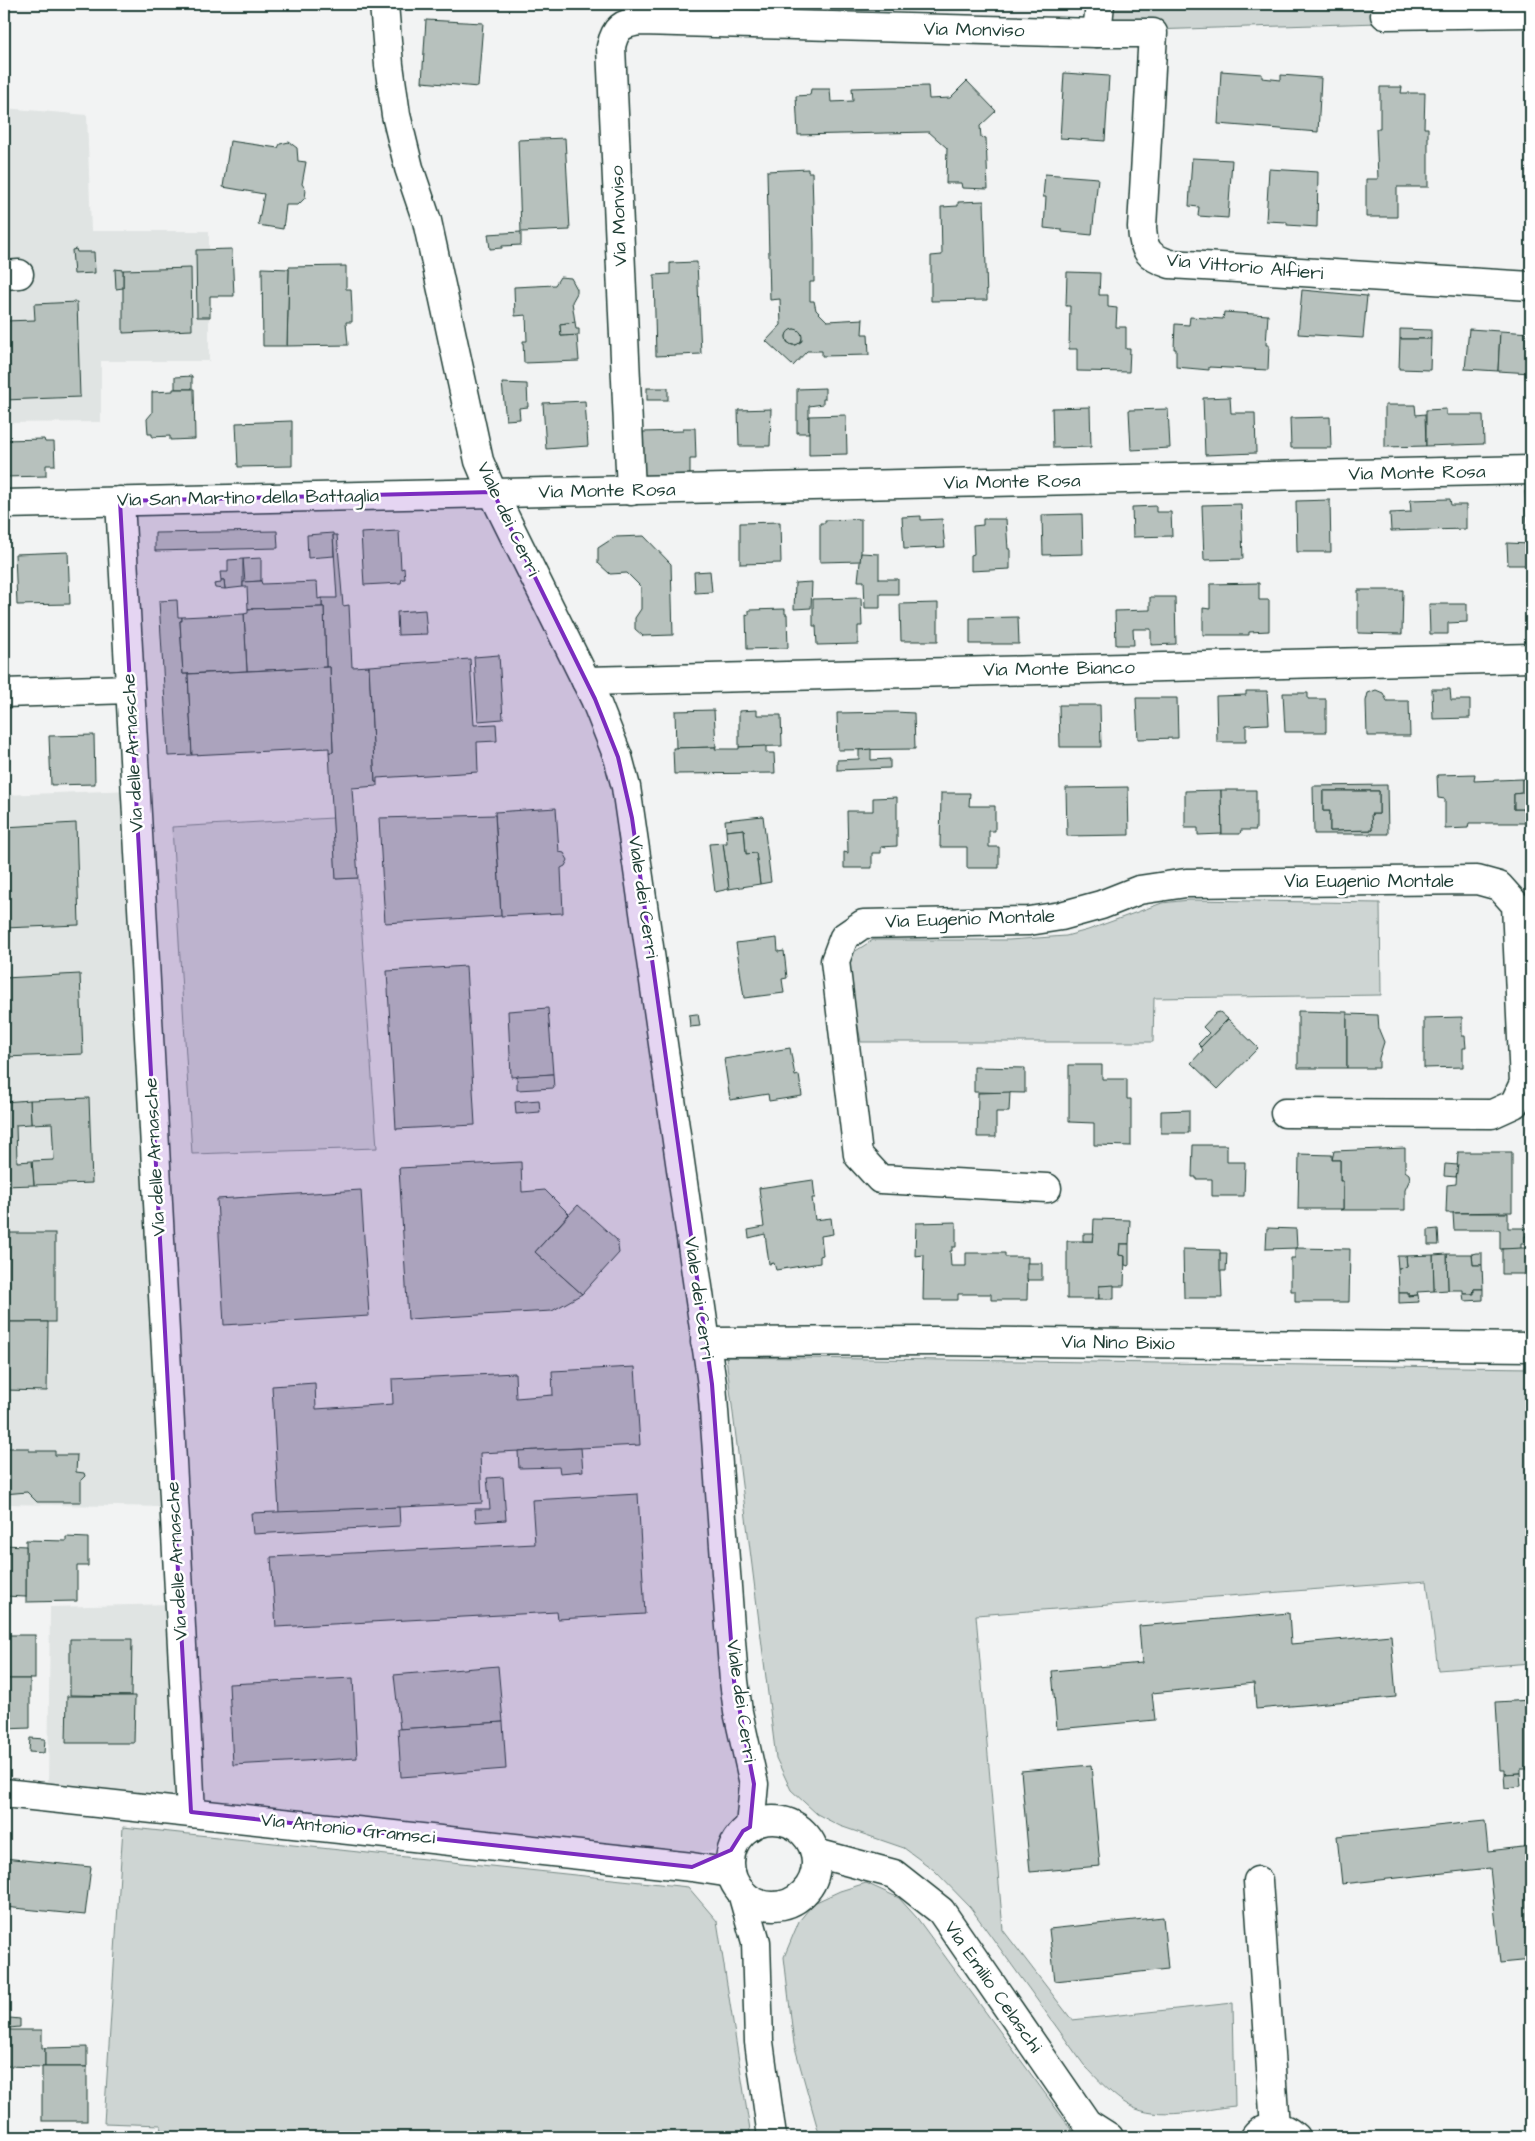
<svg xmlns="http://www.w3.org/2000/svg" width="1535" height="2141" font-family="'Architects Daughter',sans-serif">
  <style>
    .built { fill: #e0e4e3 }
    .green { fill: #ced5d3; stroke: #768984 }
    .building { fill: #b7c1bd; stroke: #1f3d34; fill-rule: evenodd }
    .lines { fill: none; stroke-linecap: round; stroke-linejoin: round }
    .minor-casing { stroke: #1f3d34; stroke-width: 31 }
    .minor { stroke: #fff; stroke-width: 28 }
    .marked { fill: #7b2cbf; fill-opacity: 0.2; stroke: #7b2cbf; stroke-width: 4; stroke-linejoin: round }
    .labels { text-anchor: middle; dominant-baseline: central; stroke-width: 5; stroke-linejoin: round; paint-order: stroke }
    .street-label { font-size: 19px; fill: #1f3d34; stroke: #fff }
  </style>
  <rect width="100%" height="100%" fill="#f2f3f3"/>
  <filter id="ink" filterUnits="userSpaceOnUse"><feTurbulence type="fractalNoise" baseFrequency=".02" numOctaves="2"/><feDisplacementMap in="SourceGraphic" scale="10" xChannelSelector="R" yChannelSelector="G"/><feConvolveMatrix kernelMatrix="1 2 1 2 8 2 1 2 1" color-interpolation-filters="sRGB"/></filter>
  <g filter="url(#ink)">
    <!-- built -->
    <g class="built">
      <path d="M4,108L87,115L91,231H209V361H101V422L4,423Z"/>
      <path d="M490,497L619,781L707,1383L740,1744L742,1825L726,1849L644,1858L48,1790L50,1607L172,1604L168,1507L4,1504V795L131,790L123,505Z"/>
    </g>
    <!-- green -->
    <g class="green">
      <path d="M1089,4H1379V23L1086,32Z"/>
      <path d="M333,818L336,879L358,878L377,1148L192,1154L172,827Z"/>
      <path d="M1189,900L1380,903L1381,995L1154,998L1153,1042H861L848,974L849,961L854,952L873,940H1009L1066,936L1088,930L1162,903Z"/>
      <path d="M726,1357L1531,1368V1663L1438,1670L1427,1581L976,1615L1003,1930L1072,2020L1233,2003L1235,2106C1204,2109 1158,2122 1130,2106C1112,2096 1098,2079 1084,2065L970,1907L934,1870L904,1848L840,1826L817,1814L791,1790L776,1758Z"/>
      <path d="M123,1827L688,1887L717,1921L751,2137H160L161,2125L104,2123Z"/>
      <path d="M866,1883L899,1898L917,1918L1071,2129L1084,2137H820L794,2044L784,1957L799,1921L814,1903L840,1891Z"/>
    </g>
    <!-- building -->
    <g class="building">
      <path d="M426,20L483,23L478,87L422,82Z"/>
      <path d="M1221,71L1262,74V78L1281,80V75L1321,78L1318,132L1218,124Z"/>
      <path d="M1064,73L1109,76L1105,141L1060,138Z"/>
      <path d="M967,81L996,111L980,126L981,137L986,138L988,189L962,188L961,183H946L947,148L929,132L798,135L796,96L810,95L811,89H830L831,102L853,101L852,88L928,86L929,99L950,98Z"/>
      <path d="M1380,87H1402L1401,93H1425L1424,128H1428V187H1397V217H1366V179H1378L1376,129H1380Z"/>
      <path d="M565,138L570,230L521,232L518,140Z"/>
      <path d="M230,141L278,148L280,144L289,142L297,148L298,161L306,162L302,184L306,190L305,198L298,205H286L283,229L258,225L264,194L223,187Z"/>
      <path d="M1192,158L1232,160L1228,218L1198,216L1199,207L1189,206Z"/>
      <path d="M808,169V172H812L814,243V282H810V301H814L816,310L827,321L863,319L862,334H868L869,355L822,356V351H807L793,366L766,341L781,325L780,299L770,300L767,171ZM794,329L801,333L802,341L796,345H792L787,342L786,336L788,332Z"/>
      <path d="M1269,169L1318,172L1317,227L1287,225V222L1266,221Z"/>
      <path d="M1045,174L1098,178L1092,235L1062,232V230L1044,228L1046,197H1043Z"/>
      <path d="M984,201L987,300L931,301V256L942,255L941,207L958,206V202Z"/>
      <path d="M521,232V245L502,246V248L490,249L488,234Z"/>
      <path d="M76,249L77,252H94L95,273L74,274L72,250Z"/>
      <path d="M232,249L234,296H210V317H197L196,250Z"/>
      <path d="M697,262L701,354L656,356L654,275L670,274V263Z"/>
      <path d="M346,266V289H351L352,309V322H346L348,345L287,346L289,267Z"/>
      <path d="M191,268L192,330L123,333V270Z"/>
      <path d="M262,268L289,269L287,346H263Z"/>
      <path d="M115,269L123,270V288L116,289Z"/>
      <path d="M1067,272L1100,273L1099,295H1108V307L1117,308L1116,327H1126V349H1130L1129,372L1077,371V349H1069L1070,306H1066Z"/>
      <path d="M560,277L571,278L577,289V293L572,302L575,322L560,324L561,336L577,335L579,361L524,363L523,341H527L526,315L515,316L514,287L555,285Z"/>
      <path d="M1302,290L1367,296L1363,338L1298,334Z"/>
      <path d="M77,302L80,397L4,400V321L35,320L34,304Z"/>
      <path d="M1224,312L1268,315L1266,345H1269L1268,370L1209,367V370L1176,367V349H1174L1175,324L1189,325L1190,317L1223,319Z"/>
      <path d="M575,322L576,329H579V335L561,336L560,324Z"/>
      <path d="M1400,329L1431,330V339H1400Z"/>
      <path d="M1469,329L1500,331L1498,371L1465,369Z"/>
      <circle cx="794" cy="337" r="8"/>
      <path d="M1500,331L1531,333V373L1498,371Z"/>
      <path d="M1400,339H1431L1430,370L1399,369Z"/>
      <path d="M192,376V389H175V377Z"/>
      <path d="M502,383L527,384L528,407L519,408L520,419L506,420Z"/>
      <rect x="647" y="388" width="21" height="12"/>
      <path d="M825,388V399H823V404L809,406V433H797V389Z"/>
      <path d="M173,389H194L195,439L170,440V436L152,437V434H148L147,419L152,413V392L173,391Z"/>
      <path d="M1230,397L1231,413H1255L1256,453L1205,455L1203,398Z"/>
      <path d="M585,401L588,446L546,449L543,403Z"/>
      <path d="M1385,405H1415L1416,415L1425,414L1426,446L1385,447Z"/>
      <path d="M1090,407L1091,447L1053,448L1052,408Z"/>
      <path d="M771,409L770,446H739L738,410Z"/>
      <path d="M1168,409L1170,448L1131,450L1129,410Z"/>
      <path d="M1446,409V415H1483L1484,444L1426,446V410Z"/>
      <path d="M846,415L847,454L809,455V416Z"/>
      <path d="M1330,417L1331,448H1291L1290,418Z"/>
      <path d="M292,421V466L238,467L236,423Z"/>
      <path d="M1527,422H1531V457H1528Z"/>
      <path d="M683,428H695L696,459H690V478L642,479L643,432L683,431Z"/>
      <path d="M44,439L45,442H54L55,465H46V476L4,477V440Z"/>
      <path d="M1531,490V525H1527L1525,491Z"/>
      <path d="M1450,499L1451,505H1466V529L1391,531L1390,513L1411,512L1410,500Z"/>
      <path d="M1330,500L1331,552H1297L1296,501Z"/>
      <path d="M1241,504L1243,559L1204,560L1202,505Z"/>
      <path d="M1156,506V512H1171L1172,536L1133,537L1132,507Z"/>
      <path d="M1082,514L1083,554L1043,555L1042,515Z"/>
      <path d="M921,516V520L942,519L945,547L904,549L902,517Z"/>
      <path d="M861,519V561L820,562V523H825V520Z"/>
      <path d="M983,519H1006L1008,549H1010V569L971,571V555L974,554L973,526L983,525Z"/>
      <path d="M780,522L781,563L740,564V523Z"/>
      <path d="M277,531L278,548L155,551V533Z"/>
      <path d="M399,531L401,569L404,568L405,579H402L401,583L364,585L361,533Z"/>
      <path d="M333,533L334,556L308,558L307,535Z"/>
      <path d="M333,535H337L343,606L349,605L352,667L369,666L375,782H377V786L352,788L358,878L336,879L329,752H333L330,667H326L324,607H322V598H337Z"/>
      <path d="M644,536L671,564L673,635L643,636L635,629V618L641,609V587L627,573L610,574L598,563V548L615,537Z"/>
      <path d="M1507,543L1531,544V565H1508Z"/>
      <path d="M68,552L70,604L17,605L15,554Z"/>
      <path d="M861,553L879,554V579H898V594H880V608H865L864,581H858Z"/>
      <path d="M261,558V581L245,582L243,559Z"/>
      <path d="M243,559V587L225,589L224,580H221L220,572H228V560Z"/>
      <path d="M710,571L712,592L695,593L694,572Z"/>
      <path d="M221,580H224L225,589L215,588L214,584L221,583Z"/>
      <path d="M261,581L262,584L317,582L318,599L322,598V607L248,609L247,587H243V582Z"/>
      <path d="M812,582L811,608L794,609L795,583Z"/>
      <path d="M1259,583V600H1269V631L1249,632V635H1203V608L1210,609V584Z"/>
      <path d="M1358,590H1403L1402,634L1358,633Z"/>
      <path d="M1150,597H1175L1176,644L1151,645V629H1133L1134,645H1116L1115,611L1150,610Z"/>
      <path d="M861,598L862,626H858V644L817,645L816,626H813V599Z"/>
      <path d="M177,600L178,617H182V621H180L183,674H188L192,755L168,756L159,601Z"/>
      <rect x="1527" y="602" width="4" height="27"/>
      <path d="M938,603V641H901L900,604Z"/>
      <path d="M1429,604H1467V622L1448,623V634H1430Z"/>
      <path d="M324,607L326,667L247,671L244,614L248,613V609Z"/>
      <path d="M785,609V614H787L788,648L747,649L746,614L749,615V610Z"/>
      <path d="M425,610L427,634L398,635L397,612Z"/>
      <path d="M244,614L247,671L183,674L180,621H182V617Z"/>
      <path d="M1018,617L1019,644H970V618Z"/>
      <path d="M499,655L503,719L478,721L474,657Z"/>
      <path d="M470,659L474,725L496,724L497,741L477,742L478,772L377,778V782H375L369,666Z"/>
      <path d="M330,667L333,752H329V748L192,755L188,674Z"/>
      <path d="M1432,689H1450L1451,700H1470V718L1433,719Z"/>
      <path d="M1376,690L1383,693L1387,701H1409L1410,736H1367L1366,701L1368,693Z"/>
      <path d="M1246,691H1267L1269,724L1246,725V742H1217L1216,696L1246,695Z"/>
      <path d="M1283,693H1308V699H1326V732H1285Z"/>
      <path d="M1136,698H1177L1178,738L1138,739Z"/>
      <path d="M1059,705H1100L1101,747H1060Z"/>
      <path d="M714,710L716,747L676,748L675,711Z"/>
      <path d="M757,710V715H781L782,746L739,747V711Z"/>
      <path d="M895,712L914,713L915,749L838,750L837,713Z"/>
      <path d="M94,735L95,784L51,785L49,736Z"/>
      <path d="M4,736H8L9,763L4,764Z"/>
      <path d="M766,746V753H774L775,773L674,774L673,748L716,747L715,749H739V747Z"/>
      <path d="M871,749V760L890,759V768L837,770V760L859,759V750Z"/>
      <path d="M1475,774L1474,781L1522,779V793L1514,794V809H1526V823H1469L1468,828L1445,829V799L1438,798L1437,775Z"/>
      <path d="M1525,775H1531V824L1526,823V809H1514V794L1522,793V779H1525Z"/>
      <path d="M1387,785L1388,834H1314L1313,786ZM1323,791H1379V814H1371L1372,830L1330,831V811H1323Z"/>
      <path d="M1128,787L1129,835L1067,836L1066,788Z"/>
      <path d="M1221,790L1222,834L1198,835V828H1185V791Z"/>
      <path d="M1221,790H1256V830H1241L1240,834H1222Z"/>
      <path d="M1323,791H1379V814H1371L1372,830L1330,831V811H1323Z"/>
      <path d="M941,793H970L969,806H995V831H989V847H999V868H967V847H940Z"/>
      <path d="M897,797V846L881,847V853H872V868H844V852L848,853L847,811H873V798Z"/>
      <path d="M556,808L559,852L564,853L568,860L565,866L561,868L563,913L501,916L495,812Z"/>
      <path d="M495,815L501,916L385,923L379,818Z"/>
      <path d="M763,816L771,882L760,884L756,853L746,854L744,829L726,831L725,820Z"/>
      <path d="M76,823L79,925L4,928V827Z"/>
      <path d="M744,829L746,854L756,853L760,884L729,889L723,843H727L726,831Z"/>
      <path d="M723,843L729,889L715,892L709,844Z"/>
      <path d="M777,938L778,952L784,951L787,978L782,979L784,993L744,998L736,943Z"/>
      <path d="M466,966L475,1125L396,1129L387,971Z"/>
      <path d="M80,974L83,1054L4,1057V978Z"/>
      <path d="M548,1008L553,1074L511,1077L508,1011Z"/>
      <path d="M1298,1011L1347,1012V1068H1298Z"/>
      <path d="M1220,1012L1228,1019L1201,1047L1198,1044L1209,1033L1203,1027L1216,1013Z"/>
      <path d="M696,1014H698L700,1026L690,1027L689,1015Z"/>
      <path d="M1347,1014L1378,1015L1379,1030L1384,1042L1379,1058V1068H1347Z"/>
      <path d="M1462,1017V1036H1465L1466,1048H1463V1067L1424,1068V1018Z"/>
      <path d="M1228,1019L1258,1048L1218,1089L1191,1063L1203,1050L1201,1047Z"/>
      <path d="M790,1048L795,1076L799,1075L802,1096L769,1101L768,1094L730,1100L724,1059Z"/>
      <path d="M1069,1065H1102V1079H1127V1099H1131V1146L1094,1145V1123L1069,1122Z"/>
      <path d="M974,1067L1025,1068V1093L974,1092Z"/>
      <path d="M553,1074L554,1088L517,1090V1076Z"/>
      <path d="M1010,1092L1009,1112H996V1137H977L978,1093Z"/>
      <path d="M89,1098L92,1183L34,1185L32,1161L54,1160L52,1123L31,1124L30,1100Z"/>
      <path d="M30,1100L31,1124L16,1125L17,1162L32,1161L34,1185L4,1186V1102Z"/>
      <path d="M539,1100L540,1112L516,1114L515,1102Z"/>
      <path d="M1189,1110V1133H1161V1111Z"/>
      <path d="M1193,1145H1227V1162H1245L1244,1196H1212V1179H1196V1177H1192Z"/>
      <path d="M1405,1148V1171L1409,1174L1410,1179L1405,1190V1210H1340L1343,1209V1181H1340V1160H1332L1334,1151Z"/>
      <path d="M1458,1152H1512V1212L1446,1213L1447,1185L1456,1184Z"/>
      <path d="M1299,1154L1332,1155V1160H1340V1181H1343V1209H1298Z"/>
      <path d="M521,1162L522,1192L545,1190L569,1214L535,1252L582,1294L552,1311L408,1319L399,1168Z"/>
      <path d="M1445,1164L1458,1165L1456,1177L1444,1176Z"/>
      <path d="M813,1180L815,1198H812L815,1220L831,1218L833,1234L821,1236L823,1255L820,1256V1263L776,1270L774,1263L769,1264L765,1234L749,1238L748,1230L764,1227L759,1188Z"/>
      <path d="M361,1190L369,1316L224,1325L217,1199Z"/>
      <path d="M578,1205L617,1240L619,1253L582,1294L535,1252Z"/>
      <path d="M1453,1213H1508V1228H1531V1236H1525V1244H1521V1249H1500V1230H1454Z"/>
      <path d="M1094,1219L1130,1220L1129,1244H1120L1119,1255L1125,1256L1124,1286H1099V1299H1067V1241H1093Z"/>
      <path d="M956,1222V1247H952V1251H950L951,1266H966V1253H1005V1257H1028L1027,1300H991V1294H958V1300H923L924,1255L915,1256L916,1223Z"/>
      <path d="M1267,1228L1296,1229L1297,1248L1266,1249Z"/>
      <path d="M1438,1229L1439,1245H1428V1230Z"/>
      <rect x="4" y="1233" width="51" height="89"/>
      <path d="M1083,1234H1094L1093,1241H1083Z"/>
      <path d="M1120,1244H1129V1266L1125,1265V1256L1119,1255Z"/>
      <path d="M1295,1248L1350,1249L1349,1302H1295V1291H1291V1258H1295Z"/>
      <path d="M1521,1248H1531V1304L1525,1303V1274H1502V1249Z"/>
      <path d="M1183,1249L1220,1250L1222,1298H1184Z"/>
      <path d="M1220,1253H1227L1226,1271H1220Z"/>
      <path d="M1476,1253H1482V1265H1473L1472,1254Z"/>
      <path d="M1447,1254H1472L1473,1265H1482L1483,1289H1474L1473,1294H1463V1290H1448Z"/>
      <path d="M1447,1254L1448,1290L1434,1291L1433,1255Z"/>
      <path d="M1433,1255L1434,1291L1417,1292L1418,1295L1408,1296V1293H1399L1398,1268L1407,1267L1406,1256Z"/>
      <path d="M1397,1256H1406L1407,1267L1398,1268Z"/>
      <rect x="1027" y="1263" width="15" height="17"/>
      <path d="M1114,1285V1299H1099V1286Z"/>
      <path d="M1474,1289H1483V1300L1464,1301L1463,1294H1474Z"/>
      <path d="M1399,1293H1408V1296L1418,1295L1419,1302L1399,1303Z"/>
      <path d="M4,1322H48L47,1391L4,1390Z"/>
      <path d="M635,1367L640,1445L480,1453L482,1503L279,1513L272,1386L315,1383L316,1409L393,1404L392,1379L515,1373L516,1398L553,1395L552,1371Z"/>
      <path d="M4,1448H29V1451H55V1455H77L76,1472L84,1473L85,1476L81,1480V1502H37L27,1492L4,1494Z"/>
      <path d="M581,1448L583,1471L560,1473L559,1467L519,1468L518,1451Z"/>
      <path d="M503,1477L506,1520L476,1522L475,1509H490L487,1478Z"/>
      <path d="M638,1494L645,1614L558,1619L557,1612L276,1627L271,1557L535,1544L532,1500Z"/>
      <path d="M399,1507L400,1526L253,1534L251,1513Z"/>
      <path d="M66,1537L88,1538V1566H77V1601L26,1602V1540L66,1541Z"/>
      <path d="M4,1545L26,1546V1597L4,1596Z"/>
      <path d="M1289,1613L1291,1644L1391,1635L1396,1697L1256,1709L1254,1683L1152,1693L1155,1720L1057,1729L1052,1671L1142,1663L1139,1626Z"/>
      <rect x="4" y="1635" width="31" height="44"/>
      <path d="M70,1639H132L131,1696L70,1695Z"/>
      <path d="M498,1666L503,1722L400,1729L394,1675Z"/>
      <path d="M353,1678L357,1758L233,1765L229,1684Z"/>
      <path d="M4,1679H30V1728L4,1729Z"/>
      <path d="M67,1696H135L134,1743H66Z"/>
      <path d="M1531,1700V1769H1520V1773L1504,1774V1770H1500L1496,1702Z"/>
      <path d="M503,1722L506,1769L401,1777L398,1729Z"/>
      <path d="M30,1738L45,1739L44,1753L29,1752Z"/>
      <path d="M1091,1765L1100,1866L1030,1872L1021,1771Z"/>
      <path d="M1520,1773L1521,1786L1505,1788L1504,1774Z"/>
      <path d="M1485,1821L1488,1851L1531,1846V1960L1500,1963L1490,1868L1342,1884L1337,1836Z"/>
      <path d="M4,1858L91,1867L85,1915L4,1907Z"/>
      <path d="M1163,1917L1168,1969L1055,1981L1049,1929Z"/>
      <path d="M10,2018L20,2019V2027L9,2028Z"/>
      <path d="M4,2030H42V2048H45V2067L4,2066Z"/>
      <path d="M87,2047V2067H45V2048Z"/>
      <rect x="42" y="2067" width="45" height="54"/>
    </g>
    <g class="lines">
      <defs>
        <g id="minor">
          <path d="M384,4L389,65L396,115L409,168L427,221L479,461L490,487L595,699L618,757L626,787L712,1384L734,1681L738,1712L754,1784L750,1827"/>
          <path d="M1385,15L1531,13"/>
          <path d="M1097,33H1153L1142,227C1143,250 1148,257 1170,264L1531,286"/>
          <path d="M4,275L19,274"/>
          <path d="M631,491L611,47C615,28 622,23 641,21L1097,33L1100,4"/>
          <path d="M120,501L191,1812"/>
          <path d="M4,504L1531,470"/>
          <path d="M586,681L1531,658"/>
          <path d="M4,693L130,689"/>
          <path d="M1047,1188L880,1179L858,1155L835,961L844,937L863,924L1029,921L1061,916L1101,905L1139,890L1186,883L1477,880L1499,886L1516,905L1524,1083L1514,1104L1492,1114L1285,1113"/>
          <path d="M705,1342L936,1341L1531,1347"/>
          <path d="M4,1793L692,1867L731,1873"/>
          <circle cx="773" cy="1863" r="43"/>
          <path d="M816,1853L894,1874L941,1911L1087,2123L1109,2137"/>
          <path d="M1258,1881L1275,2127"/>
          <path d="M742,1893L756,1942L759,2042L772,2137"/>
          <path d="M1255,2137C1266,2123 1283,2125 1295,2137"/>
        </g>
      </defs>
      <!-- minor casing -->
      <use href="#minor" class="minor-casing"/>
      <!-- minor -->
      <use href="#minor" class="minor"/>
    </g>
  </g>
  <!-- marked area -->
  <path class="marked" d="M493,492L595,699L618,757L632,818L712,1384L734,1681L754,1784L750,1827L743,1831L731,1850L692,1867L191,1812L120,501Z"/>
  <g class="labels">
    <!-- street labels -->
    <g class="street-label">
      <text transform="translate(974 30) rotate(1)">Via Monviso</text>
      <text transform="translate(619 216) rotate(-92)">Via Monviso</text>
      <text transform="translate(1245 267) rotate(5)">Via Vittorio Alfieri</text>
      <text transform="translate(1417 473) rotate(-1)">Via Monte Rosa</text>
      <text transform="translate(1012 482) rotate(-1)">Via Monte Rosa</text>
      <text transform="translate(607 491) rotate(-1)">Via Monte Rosa</text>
      <text transform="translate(248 498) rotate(-1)">Via San Martino della Battaglia</text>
      <text transform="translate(508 519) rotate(65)">Viale dei Cerri</text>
      <text transform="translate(1059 669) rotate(-1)">Via Monte Bianco</text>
      <text transform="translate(133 753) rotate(-93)">Via delle Arnasche</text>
      <text x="1369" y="881">Via Eugenio Montale</text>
      <text transform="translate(643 897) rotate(82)">Viale dei Cerri</text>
      <text transform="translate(970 919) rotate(-2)">Via Eugenio Montale</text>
      <text transform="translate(155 1157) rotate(-93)">Via delle Arnasche</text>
      <text transform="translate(699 1298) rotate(82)">Viale dei Cerri</text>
      <text transform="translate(1118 1343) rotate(1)">Via Nino Bixio</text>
      <text transform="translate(177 1561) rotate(-93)">Via delle Arnasche</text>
      <text transform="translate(741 1701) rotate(82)">Viale dei Cerri</text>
      <text transform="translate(348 1829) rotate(6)">Via Antonio Gramsci</text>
      <text transform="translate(993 1987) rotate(55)">Via Emilio Celaschi</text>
    </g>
  </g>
  <!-- margin -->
  <rect width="1535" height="2141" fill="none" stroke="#fff" stroke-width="20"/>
  <rect x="10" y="10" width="1515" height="2121" fill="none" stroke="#1f3d34" stroke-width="2" filter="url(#ink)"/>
</svg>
